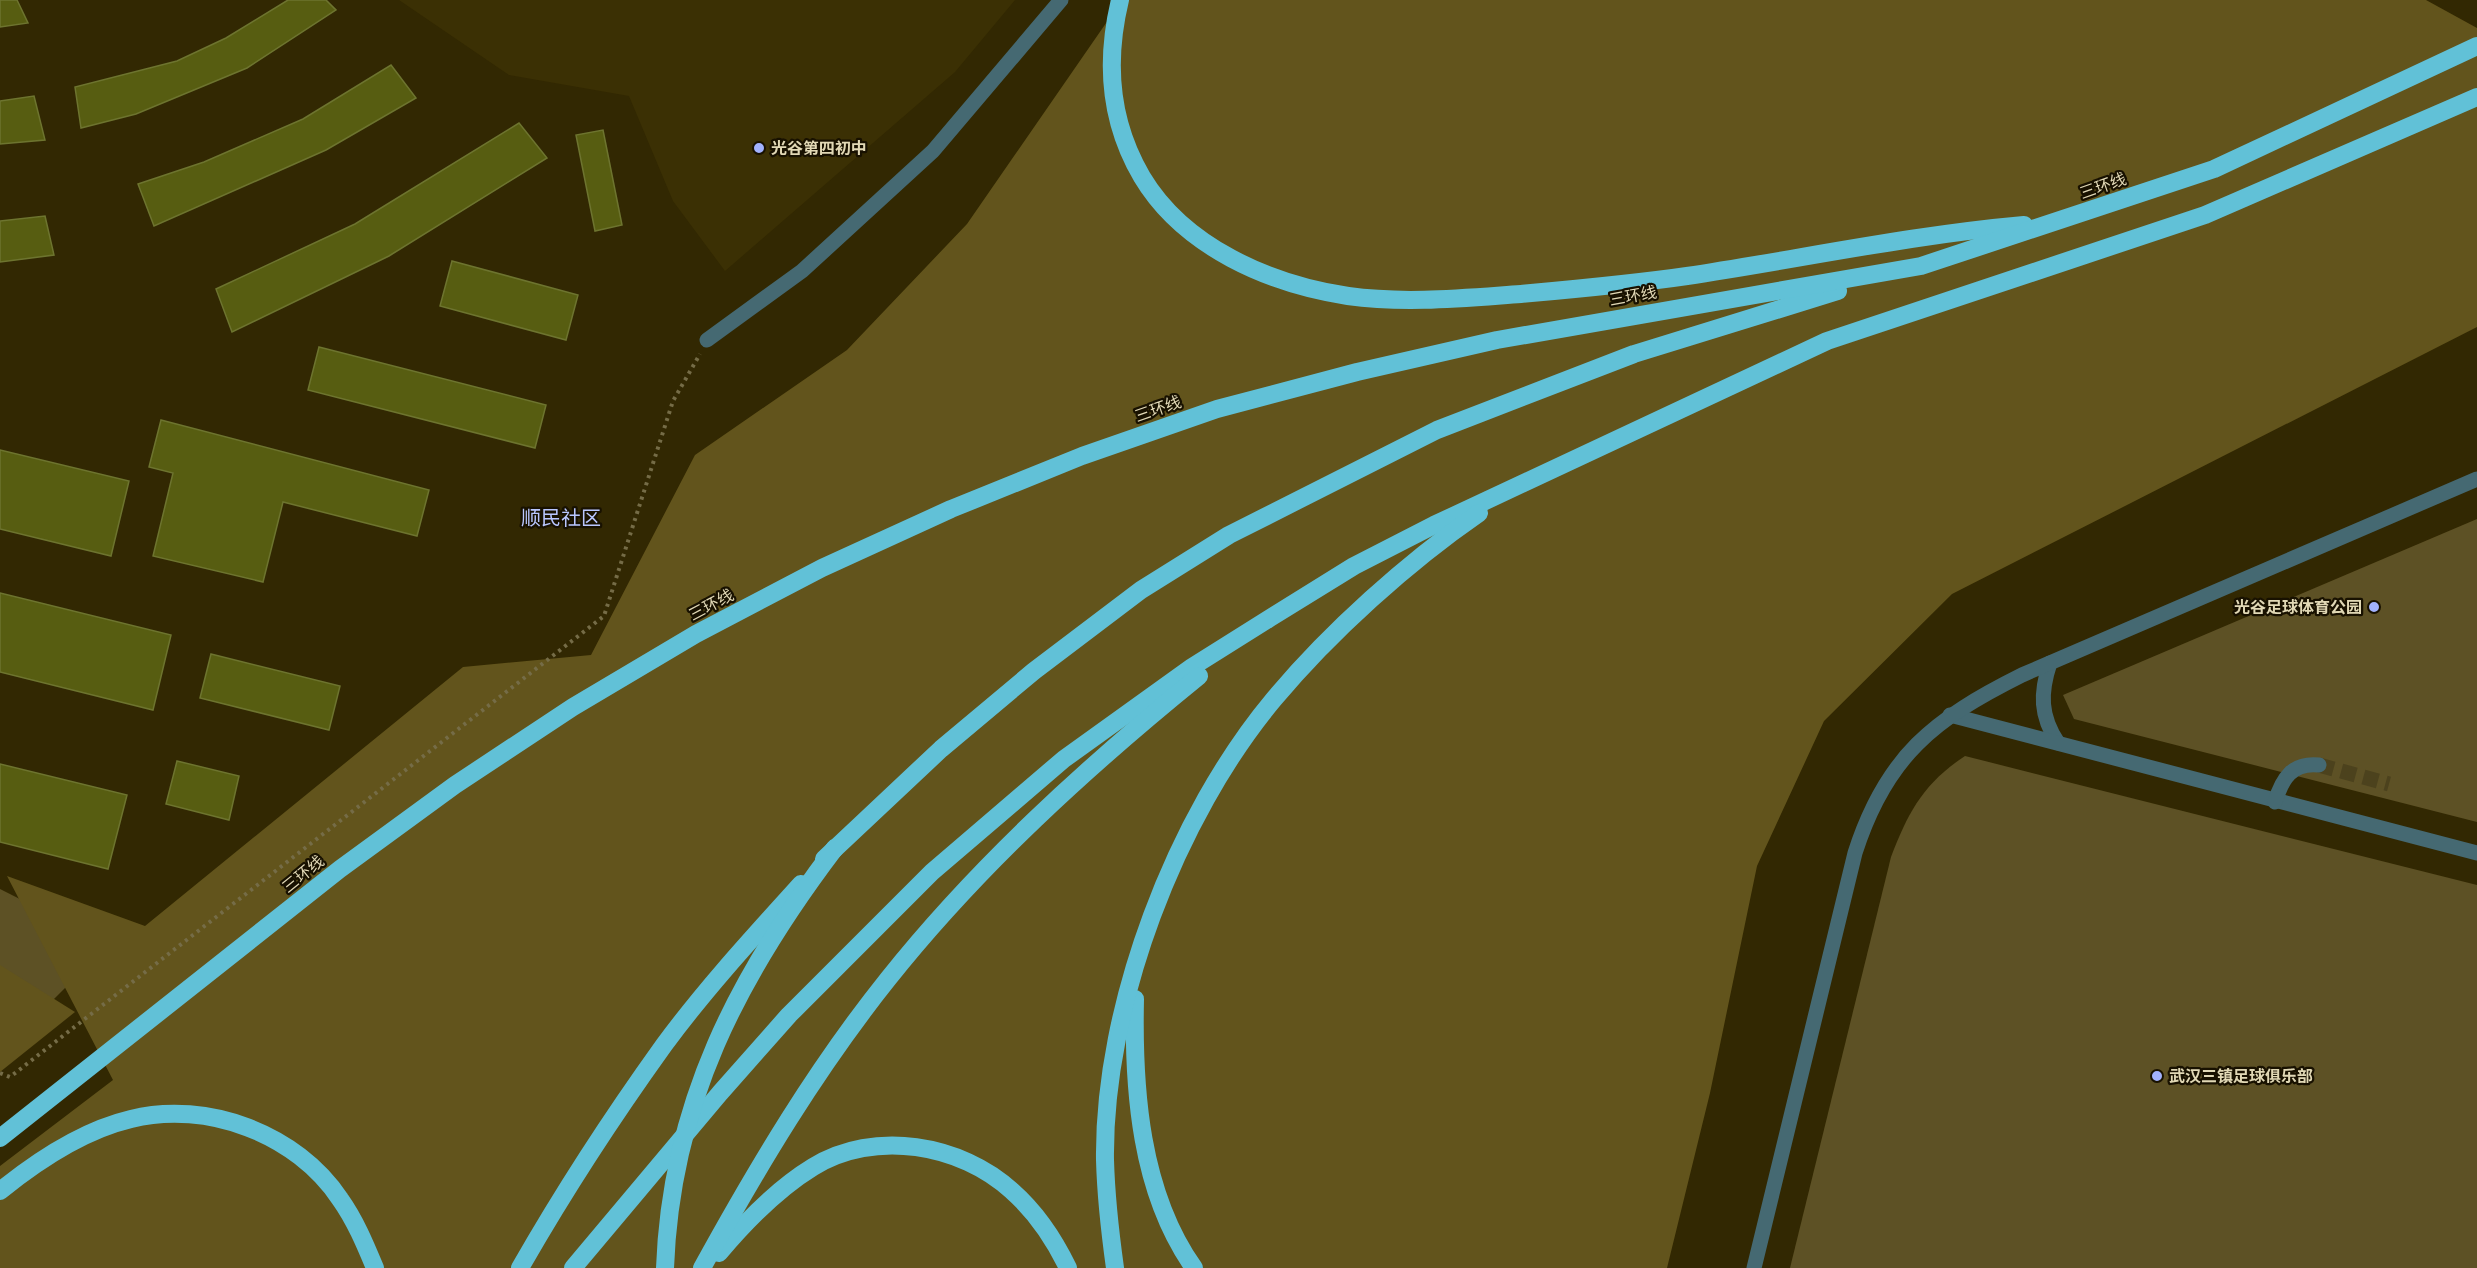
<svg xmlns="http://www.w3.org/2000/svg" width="2477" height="1268" font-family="'DejaVu Sans','Noto Sans SC',sans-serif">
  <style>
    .built { fill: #3b3004 }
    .green { fill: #5d5125 }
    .forest { fill: #62541c }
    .building { fill: #575d11; stroke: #6d742f; stroke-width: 1.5 }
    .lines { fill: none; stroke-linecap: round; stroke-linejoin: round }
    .minor-tunnel { stroke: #4c421d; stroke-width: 15; stroke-dasharray: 15 8; stroke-linecap: butt }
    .path { stroke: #756c47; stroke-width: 4; stroke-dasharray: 3 4.5; stroke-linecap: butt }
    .minor { stroke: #456972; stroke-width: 15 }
    .highway { stroke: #61c1d7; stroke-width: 18 }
    .highway-bridge { stroke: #61c1d7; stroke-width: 18 }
    .poi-dot { fill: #a2b2fd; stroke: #181100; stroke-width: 2 }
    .labels { text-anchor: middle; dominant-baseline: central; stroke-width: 4.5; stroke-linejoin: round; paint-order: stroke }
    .poi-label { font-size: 16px; font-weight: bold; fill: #e1d8b5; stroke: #181100; text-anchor: start }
    .street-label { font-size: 16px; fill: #e1d8b5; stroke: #181100 }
    .quarter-label { font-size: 20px; fill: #b9c6fe; stroke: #181100 }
  </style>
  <rect width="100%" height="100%" fill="#322802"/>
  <!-- built -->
  <path class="built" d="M399,0H1015L955,72L725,271L673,201L629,96L509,75Z"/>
  <!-- green -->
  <g class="green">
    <path d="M2477,519V822L2074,719L2063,695Z"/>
    <path d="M1965,756L2477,885V1268H1790L1891,857C1908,812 1924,783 1965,756Z"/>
    <path d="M0,889L109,944L0,1053Z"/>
  </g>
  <!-- forest -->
  <g class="forest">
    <path d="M1122,0H2426L2477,28V327L1952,594L1824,721L1757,866L1710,1093L1667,1268H0V1166L113,1080L7,876L145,926L463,667L591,655L695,455L847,350L967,224Z"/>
    <path d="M0,965L75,1012L0,1072Z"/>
  </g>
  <!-- building -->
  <g class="building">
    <path d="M0,0H17L28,23L0,27Z"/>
    <path d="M288,0H326L336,10L247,68L136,114L81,128L75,87L177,61L226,38Z"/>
    <path d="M391,65L416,98L326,150L154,226L138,184L204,162L303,119Z"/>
    <path d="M34,96L45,140L0,144V101Z"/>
    <path d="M519,123L547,158L389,256L232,332L216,289L355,224Z"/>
    <path d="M603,130L622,225L595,231L576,135Z"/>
    <path d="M45,216L54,255L0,262V221Z"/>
    <path d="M452,261L578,295L566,340L440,306Z"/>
    <path d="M319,347L546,405L535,448L308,390Z"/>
    <path d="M161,420L429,490L417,536L283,502L263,582L153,556L173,473L149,467Z"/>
    <path d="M0,450L129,481L111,556L0,529Z"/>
    <path d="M0,593L171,635L153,710L0,672Z"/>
    <path d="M211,654L340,686L329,730L200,698Z"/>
    <path d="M177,761L239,776L229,820L166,804Z"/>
    <path d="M0,764L127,795L108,869L0,842Z"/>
  </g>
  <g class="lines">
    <!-- minor-tunnel -->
    <path class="minor-tunnel" d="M2319,765L2389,784"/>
    <!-- path -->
    <path class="path" d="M0,1073L10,1077L604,616L673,401L700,354"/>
    <!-- minor -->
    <g class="minor">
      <path d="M707,340L802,271L933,151L1061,0"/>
      <path d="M2050,663C2040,693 2040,716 2058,743"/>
      <path d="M1950,715L2477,853"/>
      <path d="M2275,802C2282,779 2292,762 2319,765"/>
      <path d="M1754,1268L1855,853C1886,756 1934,719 2022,675L2477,479"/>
    </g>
    <!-- highway -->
    <g class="highway">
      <path d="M1120,0C1105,62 1109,121 1142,177C1184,247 1269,284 1348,296C1405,304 1464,298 1521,294C1576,289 1632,284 1687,276C1800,259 1911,235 2024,225"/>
      <path d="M824,859L941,749L1034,671L1141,590L1229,535L1437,430L1634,354L1838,291"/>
      <path d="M1135,999C1133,1089 1140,1192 1194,1268"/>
      <path d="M0,1138L340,869L455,785L573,707L696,634L822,568L951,509L1082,456L1217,409L1357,372L1497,340L1921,266L2214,169L2477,46"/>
      <path d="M0,1191C37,1161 84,1130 131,1119C207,1100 297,1134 340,1199C355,1220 365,1244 375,1268"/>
      <path d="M719,1253C746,1221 777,1189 813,1167C874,1129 961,1144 1012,1191C1037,1213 1054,1239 1068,1268"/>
      <path d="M520,1268C564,1191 613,1116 664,1045C706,988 754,936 801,884"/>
      <path d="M573,1268L720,1093L789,1015L932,872L1064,759L1192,667L1270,618L1354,566L1434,525L1827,341L2205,215L2477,97"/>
      <path d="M702,1268C757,1168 816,1069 888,979C978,866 1087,767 1199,676"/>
      <path d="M1115,1268C1110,1232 1106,1196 1105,1160C1103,1006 1176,816 1274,699C1330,632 1408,562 1479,513"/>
    </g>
    <!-- highway-bridge -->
    <path class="highway-bridge" d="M665,1268C671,1104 738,976 835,848"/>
  </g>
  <!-- markers -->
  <g class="poi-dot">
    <circle cx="759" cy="148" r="6"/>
    <circle cx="2374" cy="607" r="6"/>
    <circle cx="2157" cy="1076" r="6"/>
  </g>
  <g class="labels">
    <!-- poi labels -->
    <g class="poi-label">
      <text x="771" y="148">光谷第四初中</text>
      <text x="2362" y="607" text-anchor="end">光谷足球体育公园</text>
      <text x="2169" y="1076">武汉三镇足球俱乐部</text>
    </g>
    <!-- street labels -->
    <g class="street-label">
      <text transform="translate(2103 186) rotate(-19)">三环线</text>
      <text transform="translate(1633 296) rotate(-10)">三环线</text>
      <text transform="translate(1158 409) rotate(-19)">三环线</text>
      <text transform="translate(711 605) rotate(-28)">三环线</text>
      <text transform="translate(303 874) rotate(-39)">三环线</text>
    </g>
    <!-- quarter labels -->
    <g class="quarter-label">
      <text x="561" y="518">顺民社区</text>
    </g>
  </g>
</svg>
